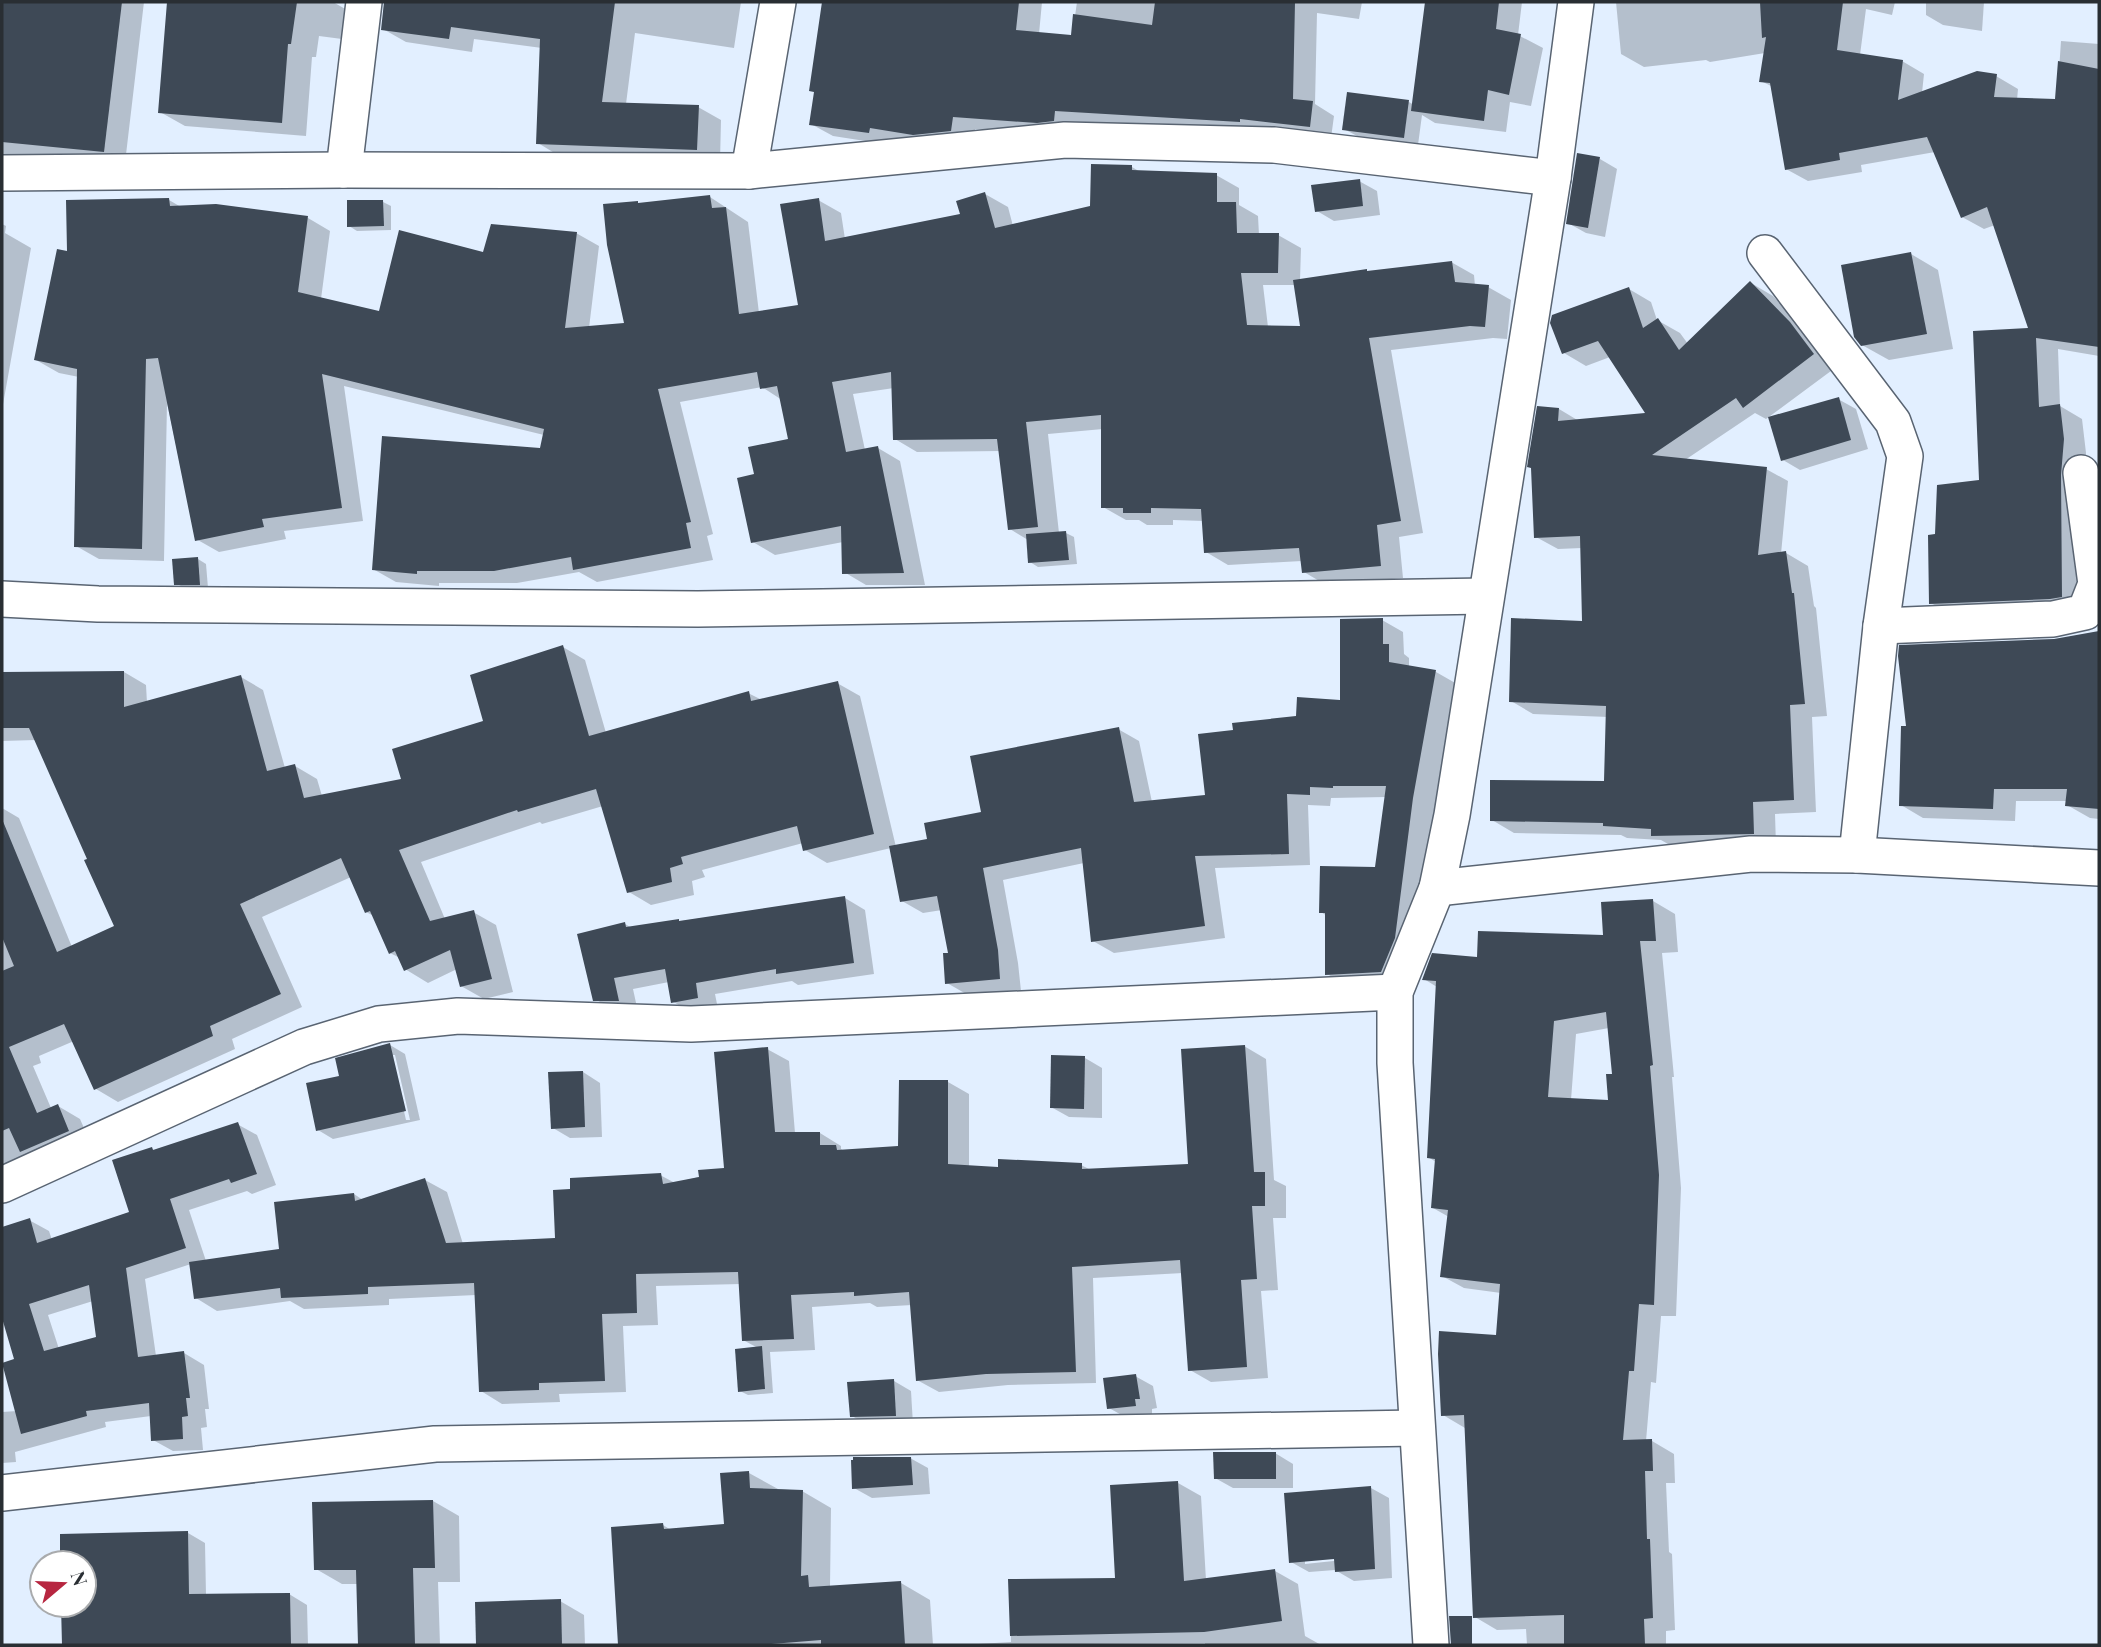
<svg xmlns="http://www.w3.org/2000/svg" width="2101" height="1647" font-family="'Playfair Display',serif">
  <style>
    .shadow { fill: #0003; fill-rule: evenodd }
    .building { fill: #3e4956; fill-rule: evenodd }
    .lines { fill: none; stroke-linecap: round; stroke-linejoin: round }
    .street-casing { stroke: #596472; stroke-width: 38 }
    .street { stroke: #fff; stroke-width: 35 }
  </style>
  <rect width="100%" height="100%" fill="#e2efff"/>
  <!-- shadow -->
  <g class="shadow">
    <path d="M2,2H144L125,163L45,155L44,161L2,157Z"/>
    <path d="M169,2H333L347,10L342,39L319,36L316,57H312L306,136L185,126L160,112Z"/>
    <path d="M385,2H741L734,48L635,33L626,104L698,107L721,120L720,162L561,157L538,143L542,48L474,39L472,52L406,42L383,29Z"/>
    <path d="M824,2H1042L1039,34L1072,37L1077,2H1362L1359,19L1317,13L1315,104L1334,116L1331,138L1077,122L1076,133L1060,134L975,129L973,143L937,146L892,139L891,145L833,136L811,124L815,92L811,90Z"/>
    <path d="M1427,2H1522L1518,35L1543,48L1531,106L1510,102L1506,132L1435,123L1422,115L1418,145L1359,137L1344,129L1409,102L1414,105Z"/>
    <path d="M1616,2H1895L1892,15L1866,9L1860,55L1902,61L1924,74L1922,93L1996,76L2018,89L2017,100H2057L2061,41L2099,44V356L2058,349L2060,406L2082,419L2086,453L2083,488V609L1953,616L1931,603L1937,536L1981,482L2031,330L1995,225L1984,229L1962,217L1935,152L1861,165L1862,172L1808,181L1786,169L1771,86L1761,81L1765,53L1710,62L1706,60L1644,67L1621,54Z"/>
    <path d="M1926,2H1984L1982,31L1943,25L1926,15Z"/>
    <path d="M1600,159L1617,169L1605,237L1586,233L1568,223Z"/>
    <path d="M1132,167L1142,173L1216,175L1239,188V205L1258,216L1259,235H1278L1301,248L1300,281L1451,262L1474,275L1475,286L1488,287L1511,300L1507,339L1493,338L1391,350L1423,533L1399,537L1403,578L1326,585L1304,572L1302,561L1228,565L1206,552L1204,521L1173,520V525H1147L1139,520H1126L1103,507V429L1048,434L1059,533H1066L1074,537L1077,564L1038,567L1030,562L1028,540L1010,529L1001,451L917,452L895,439L894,388L853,394L865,450L878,448L900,461L925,585H866L844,572L843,542L775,555L753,542L756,476L790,440L782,400L762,387L680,402L713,534L707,536L713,560L597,582L579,572L517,583H439V586L396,582L373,569L542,450L544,435L344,386L363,521L284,531L286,539L219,552L196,539L167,403L164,561L99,559L76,546L79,377L59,373L36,360L69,253L169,200L181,207L216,205L308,218L330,231L321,299L380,313L484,254L576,233L599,246L589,328L627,325L637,203L642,205L710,197L748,222L759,313L800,306L818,200L841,213L845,239L962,215L985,194L1008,207L1013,226L1092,207ZM1263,285H1296L1302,327H1268Z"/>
    <path d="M1359,181L1377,191L1380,215L1334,221L1317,211Z"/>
    <path d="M383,202L391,206V230L357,231L349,226Z"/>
    <path d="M2,224L6,226L5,233L31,248L2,410Z"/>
    <path d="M1911,254L1938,270L1953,349L1889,360L1862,345Z"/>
    <path d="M1751,283L1773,296L1812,337L1835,368L1766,419L1755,413L1685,460L1766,469L1788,481L1781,554L1786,553L1808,566L1814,606L1816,608L1827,716L1812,717L1816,812L1775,814L1776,846L1675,848L1661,840L1627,838L1621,835L1514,833L1492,820L1606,783L1608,717L1533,714L1511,701L1584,623L1582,548L1558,549L1536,537L1559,409L1579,421L1648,414L1610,357L1586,366L1564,353L1629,289L1651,302L1657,320L1680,333L1688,344Z"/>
    <path d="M1838,399L1856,409L1868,449L1800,470L1783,460Z"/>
    <path d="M198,559L206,564L208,588H184L176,583Z"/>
    <path d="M1382,620L1403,632L1404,654L1409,658V668L1436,672L1457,684L1434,811L1416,951L1402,984L1348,986L1327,974V916L1321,912L1377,869L1386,797L1331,798L1330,806L1308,805L1310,865L1215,868L1225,938L1114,953L1093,941L1084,863L1003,880L1018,963L1021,991L968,995L947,983L950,954L942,910L923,913L902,901L891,848L827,863L805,850L803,843L702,870L705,877L692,881L694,895L651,905L629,892L603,806L542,824L540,822L421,862L445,919L473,912L496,925L513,992L484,999L461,986L457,969L428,983L405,969L400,958L390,953L374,916L366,912L351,877L262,917L302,1007L232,1039L235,1049L118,1102L96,1089L74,1041L39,1056L41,1063L33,1066L51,1108L58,1106L80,1119L91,1144L2,1183V808L19,818L72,947L116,927L90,860L36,740L2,741V674L124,672L146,685L147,703L241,677L263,690L285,768L295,766L317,779L322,796L403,780L485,722L563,647L585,660L606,733L748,693L762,700L837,683L860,696L896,847L929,841L983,814L1118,729L1139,741L1152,802L1207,796L1235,732L1297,718L1342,702Z"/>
    <path d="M2099,633V819L2090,818L2067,805L2068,801H2016L2015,821L1923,818L1901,805L2054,641Z"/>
    <path d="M845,898L865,910L874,974L798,985L792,981L715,994L718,1009L692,1013L672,1001L669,982L633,989L638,1012L615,1011L595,999L625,924L632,928Z"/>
    <path d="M1653,901L1675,914L1678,952L1662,953L1674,1077H1672L1681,1188L1676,1316H1661L1656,1383L1651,1382L1646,1441H1652L1674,1454L1675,1483H1666L1669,1552L1672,1554L1675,1630L1666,1631V1645H1527L1526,1629L1497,1630L1475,1617L1465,1428L1443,1415L1497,1337L1501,1293L1464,1288L1442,1276L1449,1217L1433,1208L1436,1162L1428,1157L1437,987L1424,979L1479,959L1605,937ZM1609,1028L1614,1075L1610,1102L1571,1100L1576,1034Z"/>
    <path d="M390,1045L405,1054L420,1120L333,1139L318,1130L341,1077ZM391,1055H395L410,1120H406Z"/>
    <path d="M1244,1046L1266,1059L1274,1180L1286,1186V1218H1273L1278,1290L1261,1291L1268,1378L1211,1382L1190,1370L1183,1273L1093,1278L1096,1383L1008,1385L939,1392L917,1380L912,1305L877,1307L870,1303L812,1307L815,1350L770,1352L773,1393L748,1395L740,1391L758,1348L743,1340L741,1284L656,1286L658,1325L623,1326L626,1392L559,1394L560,1402L502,1404L481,1391L476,1295L389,1299V1305L304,1309L290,1301L217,1311L196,1298L191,1264L145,1279L156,1356L184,1353L204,1365L209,1409H205L207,1427L201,1428L203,1450L173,1451L153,1440L151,1416L105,1422L106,1427L15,1452L16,1462L2,1463V1412L17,1411V1361L2,1312V1229L29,1220L49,1231L52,1240L131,1213L152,1149L156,1151L237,1124L257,1135L276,1185L252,1194L247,1191L189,1210L206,1261L281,1251L354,1194L363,1200L425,1180L447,1192L463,1244L557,1240L572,1191L660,1175L675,1183L726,1170L767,1049L789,1061L795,1133H820L841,1146V1149L844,1151L900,1147L948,1082L969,1094V1167L1000,1169L1081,1165L1091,1170L1190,1166ZM93,1301L98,1338L59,1349L48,1315Z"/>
    <path d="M1085,1058L1102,1068V1118L1069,1117L1051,1107Z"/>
    <path d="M583,1072L600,1083L602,1137L570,1138L553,1128Z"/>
    <path d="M1135,1376L1153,1386L1157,1408L1152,1409V1415L1127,1418L1109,1408Z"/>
    <path d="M894,1381L911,1391L913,1425L869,1426L852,1416Z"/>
    <path d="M1275,1453L1293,1464V1488H1233L1215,1478Z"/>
    <path d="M910,1458L928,1468L930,1494L872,1498L854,1488Z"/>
    <path d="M749,1473L778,1489L802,1491L831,1508L830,1587L901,1583L930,1600L933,1645H619L613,1529L663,1525L671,1530L726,1526Z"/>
    <path d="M1178,1483L1201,1496L1206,1580L1275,1571L1298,1584L1305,1636L1321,1645H1205V1643L962,1645L1011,1642L1010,1581L1117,1579Z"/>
    <path d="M1371,1488L1389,1498L1392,1578L1354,1581L1335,1570L1309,1572L1291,1562L1286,1494ZM1343,1557V1560L1305,1564V1560Z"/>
    <path d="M433,1501L459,1516L460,1582H438L440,1645H359L358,1584H342L316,1569Z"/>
    <path d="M188,1533L205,1543L206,1595L289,1594L307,1605L308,1645H64L63,1605H84V1563H62Z"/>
    <path d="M560,1601L584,1615L585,1645H477L476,1603Z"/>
  </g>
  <!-- building -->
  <g class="building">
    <path d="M2,2H122L104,152L2,142Z"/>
    <path d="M167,2H297L291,44H288L282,123L158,113Z"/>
    <path d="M384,2H615L602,102L699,105L697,150L536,144L540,39L451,27L449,39L381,30Z"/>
    <path d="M822,2H1019L1016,30L1071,35L1073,14L1152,25L1155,2H1295L1293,99L1313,101L1310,127L1240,119V122L1055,111L1054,121L1037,123L953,117L951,131L913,135L870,128L869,133L809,125L814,92L809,91Z"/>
    <path d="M1425,2H1499L1496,29L1521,34L1509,95L1488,90L1484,121L1411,111Z"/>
    <path d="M1760,2H1843L1837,50L1903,60L1898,100L1977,71L1997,74L1994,97L2055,99L2058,61L2099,69V347L2036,338L2039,407L2060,404L2064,439L2061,475L2062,597L2050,599L1929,604L1928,535L1935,534L1937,485L1979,480L1973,331L2028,328L1987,207L1961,218L1927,137L1839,153L1840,160L1785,170L1770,83L1759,82L1766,37L1762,38Z"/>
    <path d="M1347,92L1409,100L1404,138L1342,130Z"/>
    <path d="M1577,153L1600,157L1588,228L1566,224Z"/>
    <path d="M1091,164L1132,165V170L1217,173V202H1236L1237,233H1279L1278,273H1241L1247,325L1300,326L1293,280L1367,269V271L1452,261L1455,282L1489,285L1485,327L1470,326L1369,338L1401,521L1377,525L1381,566L1302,573L1299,548L1204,553L1201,509L1151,508V513H1123V508H1101V415L1026,422L1038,527L1008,530L997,439L893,440L891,372L832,382L846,452L878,446L904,573L842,574L841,526L751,543L737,478L754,474L748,447L788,439L777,386L760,389L757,372L658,389L691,522L686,523L691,548L573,570L571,557L494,571H417V574L372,570L382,436L540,448L544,429L322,374L342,508L262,519L264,527L195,541L158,358L146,359L142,549L74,547L77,369L34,360L57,249L67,251L66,200L169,198L170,206L216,204L308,216L298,292L379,311L399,230L483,252L491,224L577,232L565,328L624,323L607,245L603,204L638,201V203L710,195L712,208L726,207L739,314L798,305L780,204L819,198L825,241L960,214L956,201L985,192L995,228L1090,206Z"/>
    <path d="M1360,179L1363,206L1315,212L1311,185Z"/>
    <path d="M347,200H383L384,226L347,227Z"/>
    <path d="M1911,252L1927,334L1861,346L1854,337L1841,265Z"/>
    <path d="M1750,281L1790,322L1814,354L1743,408L1736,398L1652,455L1767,467L1758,555L1786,551L1792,593H1794L1805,704L1790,705L1794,800L1753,802L1754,834L1651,836V829L1603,826V823L1490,821V780L1604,781L1606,706L1509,702L1511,618L1582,621L1580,536L1534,538L1531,468L1527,467L1537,406L1559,408L1558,421L1645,413L1598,341L1562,354L1550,323L1552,315L1629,287L1643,328L1658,318L1679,350Z"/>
    <path d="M1839,397L1851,440L1781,461L1768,417Z"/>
    <path d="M1066,531L1069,560L1028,563L1026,534Z"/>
    <path d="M198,557L200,585H174L172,559Z"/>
    <path d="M1383,618V644H1389V662L1436,670L1413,798L1395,938L1381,972L1325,975V913H1319L1320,866L1375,867L1386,786H1333V788L1310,787V795L1287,794L1289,854L1195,856L1205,926L1091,942L1081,848L983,868L998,950L1000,979L945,984L943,953H948L937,896L900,902L889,846L927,839L924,823L981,812L970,756L1119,727L1134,802L1205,795L1198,734L1233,730L1232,723L1296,716L1297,697L1340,700V619Z"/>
    <path d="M2099,631V809L2065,806L2067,789H1994L1993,809L1899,806L1901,726H1906L1898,656L1899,645L2054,639Z"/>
    <path d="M563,645L589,736L749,691L751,701L838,681L874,834L803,851L797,826L681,857L683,864L670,868L672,882L627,893L596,789L518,812L517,810L399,850L430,921L474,910L492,979L460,987L450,950L404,971L395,951L389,954L370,911L365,913L341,858L240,904L281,994L210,1026L213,1036L94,1090L64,1024L9,1047L37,1113L58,1104L69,1131L20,1152L9,1128L2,1131V971L14,966L2,937V819L57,952L114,926L84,860L87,859L29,728H2V672L124,671V707L241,675L267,771L295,764L304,798L401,779L392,749L483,721L470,675Z"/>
    <path d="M845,896L854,963L776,974V969L696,983L698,998L671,1003L665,969L614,978L619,1001H593L577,934L625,922L626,927L679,919V921Z"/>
    <path d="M1653,899L1656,941H1640L1653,1065L1650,1066L1659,1175L1654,1305L1639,1304L1634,1371H1629L1623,1440L1652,1439L1653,1471H1645L1647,1539H1650L1653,1618L1644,1619L1645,1645H1564V1615L1473,1618L1464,1415L1441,1416L1438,1354L1439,1331L1496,1335L1500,1284L1440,1277L1448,1210L1431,1208L1435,1159L1427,1158L1436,981L1422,980L1432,953L1477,957L1478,931L1603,935L1601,902ZM1606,1012L1612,1074H1606L1608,1100L1548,1097L1554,1021Z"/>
    <path d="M390,1043L406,1111L316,1131L306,1083L339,1076L335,1058Z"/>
    <path d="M1245,1045L1254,1172H1265V1206H1252L1257,1279L1241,1280L1247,1367L1188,1371L1180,1260L1072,1267L1076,1372L986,1374L916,1381L909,1292L854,1296V1292L791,1295L794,1339L742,1341L738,1272L636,1274L637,1313L602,1314L605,1381L539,1383V1390L479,1392L474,1283L368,1287V1294L281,1298L280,1288L194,1299L189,1262L279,1249L274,1202L354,1193L355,1201L425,1178L446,1243L555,1238L553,1190L570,1189V1178L661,1173L663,1184L699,1177L698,1170L724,1168L714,1052L768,1047L775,1132H820V1145H836L837,1150L898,1146L899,1080H948V1164L998,1167V1159L1082,1163V1169L1188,1164L1181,1049Z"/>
    <path d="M1051,1055L1085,1056L1084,1109L1050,1108Z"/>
    <path d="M583,1071L585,1127L551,1129L548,1072Z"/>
    <path d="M238,1122L257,1174L231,1183L229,1179L170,1199L186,1248L126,1268L138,1357L184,1351L190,1398H186L188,1416L182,1417L183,1439L151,1441L149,1403L86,1411L87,1416L21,1434L2,1363L14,1359L2,1318V1227L30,1218L37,1243L129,1212L112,1160L152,1147L153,1150ZM89,1285L96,1337L44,1351L29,1304Z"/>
    <path d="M762,1346L765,1389L738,1392L735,1349Z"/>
    <path d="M1136,1374L1140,1399H1135L1136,1406L1107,1409L1103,1378Z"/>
    <path d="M894,1379L896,1416L850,1417L847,1382Z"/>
    <path d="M1213,1452H1276V1479H1214Z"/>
    <path d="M853,1457H911L913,1485L852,1489L851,1460H853Z"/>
    <path d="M749,1471L750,1488L803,1490L801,1576L808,1575L809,1587L901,1581L905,1645H821V1640L759,1645H618L611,1527L663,1523L664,1529L724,1524L720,1473Z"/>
    <path d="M1178,1481L1184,1581L1275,1569L1282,1621L1204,1632L1010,1636L1008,1579L1115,1578L1110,1485Z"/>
    <path d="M1371,1486L1375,1569L1335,1572L1334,1559L1289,1563L1284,1493Z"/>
    <path d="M433,1500L435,1568H413L415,1645H358L356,1570H314L312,1502Z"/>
    <path d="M188,1531L189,1594L290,1593L291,1645H62L61,1605H84V1563H60V1534Z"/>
    <path d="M561,1599L562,1645H476L475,1602Z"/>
    <path d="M1449,1616H1472V1645H1451Z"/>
  </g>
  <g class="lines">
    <defs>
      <g id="street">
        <path d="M344,170L364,2"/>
        <path d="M749,171L778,2"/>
        <path d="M2,173L344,170L749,171L1065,140L1274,145L1553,178"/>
        <path d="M1765,253L1893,422L1905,456L1881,626L1857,855"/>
        <path d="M2,599L98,604L698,609L1486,596"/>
        <path d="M1881,626L2053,619L2085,612L2096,584L2081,473"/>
        <path d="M1437,888L1751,854L1857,855L2099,868"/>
        <path d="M2,1185L304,1047L379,1024L458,1016L691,1024L1395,992"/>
        <path d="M2,1493L435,1444L1417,1428"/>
        <path d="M1431,1645L1395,1063V992L1437,888L1452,815L1553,178L1576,2"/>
      </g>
    </defs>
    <!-- street casing -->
    <use href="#street" class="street-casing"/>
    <!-- street -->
    <use href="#street" class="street"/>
  </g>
  <!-- border -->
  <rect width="2101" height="1647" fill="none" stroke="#292e33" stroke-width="7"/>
  <!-- north arrow -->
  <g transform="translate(63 1584) rotate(71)"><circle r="33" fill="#ffffff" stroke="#a9abad" stroke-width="2"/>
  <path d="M0-5L12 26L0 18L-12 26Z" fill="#b72640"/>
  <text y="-10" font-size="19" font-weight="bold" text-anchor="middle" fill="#292e33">N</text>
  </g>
</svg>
